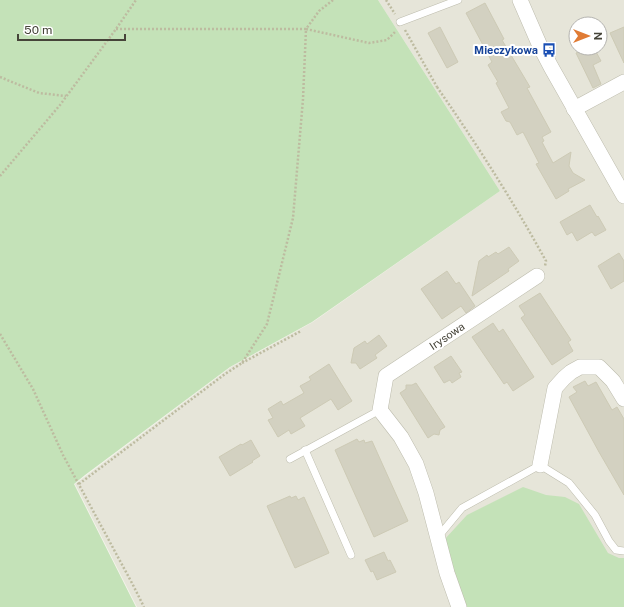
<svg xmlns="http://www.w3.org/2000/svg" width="624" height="607" font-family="'Public Sans',sans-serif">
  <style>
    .residential { fill: #e6e5d9; fill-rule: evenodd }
    .green { fill: #c4e2b8 }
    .building { fill: #d3d1c1; stroke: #cdcab5 }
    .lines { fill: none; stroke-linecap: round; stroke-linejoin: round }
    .service-casing { stroke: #bdbcad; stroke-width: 8 }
    .minor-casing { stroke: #bdbcad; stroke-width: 16 }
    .path { stroke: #bdbba0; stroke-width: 2.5; stroke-dasharray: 2 2; stroke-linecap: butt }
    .service { stroke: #fff; stroke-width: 7 }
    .minor { stroke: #fff; stroke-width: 15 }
    .labels { text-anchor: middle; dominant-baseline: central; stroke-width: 4; stroke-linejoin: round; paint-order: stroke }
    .transit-label { font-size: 11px; font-weight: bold; fill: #164399; stroke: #fff; text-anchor: end }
    .street-label { font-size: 11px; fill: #464439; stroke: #fff }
  </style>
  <rect width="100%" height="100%" fill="#f3f3ea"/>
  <!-- residential -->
  <path class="residential" d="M378,0H624V607H137L75,484L231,367L313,322L500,191ZM576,24H600V48H576Z"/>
  <!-- green -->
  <g class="green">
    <path d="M0,0H378L500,191L312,322L230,367L85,475L74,484L136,607H0Z"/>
    <path d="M523,487L546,495L565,497L579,504L608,553L619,558H624V607H464L444,540L467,515Z"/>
  </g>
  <!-- building -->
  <g class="building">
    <path d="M485,3L504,39L502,40L530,87L527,88L551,132L542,137L544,141L542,142L553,163L571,152L569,166L573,173L585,180L568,189L569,191L556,199L536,164L539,163L523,132L517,135L510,122L506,121L501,112L509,108L496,83L498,82L488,65L492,62L466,13Z"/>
    <path d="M440,27L458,62L447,68L428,33Z"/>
    <path d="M624,27V63L610,33Z"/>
    <path d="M586,48H594L601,61L593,65L601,84L593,88L576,53Z"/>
    <path d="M590,205L597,217L598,216L606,230L595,236L592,232L577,241L572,232L567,235L560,222Z"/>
    <path d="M509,247L519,261L508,269L509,271L472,296L479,261L487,255L488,257L496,252L498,254Z"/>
    <path d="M619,253L624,261V281L611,289L598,266Z"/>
    <path d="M447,271L456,284L459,282L475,306L466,313L461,306L442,319L421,289Z"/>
    <path d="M540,293L571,340L568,342L573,351L552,365L521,318L525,315L519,306Z"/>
    <path d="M493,323L499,332L503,329L534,377L513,391L507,382L504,384L472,337Z"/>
    <path d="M379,335L387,346L375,355L377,358L360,369L356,363H351L354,348L365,341L367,344Z"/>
    <path d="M451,356L462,372L459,373L461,377L452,383L450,380L444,383L434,367Z"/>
    <path d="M329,364L352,401L338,410L331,399L300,418L305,426L291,434L289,430L278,437L268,420L273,418L268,409L281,401L283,405L304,393L300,386L311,380L309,377Z"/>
    <path d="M585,381L588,386L596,382L612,410L617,407L624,419V495L599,452L569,397L577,392L573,387Z"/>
    <path d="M416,383L445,427L440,430L439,435L434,434L428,438L400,393L406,389V385H412Z"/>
    <path d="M357,439L359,442L364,440L365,443L372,441L408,521L374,537L335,450Z"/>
    <path d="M251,440L260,456L252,461L253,462L230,476L219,457L241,444L242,445Z"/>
    <path d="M290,496L291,498L296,496L298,500L304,497L329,553L295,568L267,506Z"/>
    <path d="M384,552L388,561L390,560L396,572L377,580L373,571L371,572L365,560Z"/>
  </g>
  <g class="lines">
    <defs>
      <g id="service">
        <path d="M400,22L458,0"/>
        <path d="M305,450L351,555"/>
        <path d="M290,459L380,410"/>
        <path d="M438,537L462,508L540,465L569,483L595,515L609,541L616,550L624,551"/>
      </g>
      <g id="minor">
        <path d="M520,0L540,46L551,67L624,196"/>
        <path d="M574,109L624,82"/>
        <path d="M540,465L555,388L564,378L571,372L580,367H599L613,381L624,399"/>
        <path d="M459,607L447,573L426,493L416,464L401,437L380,410L386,376L537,276"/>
      </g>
    </defs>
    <!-- service casing -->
    <use href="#service" class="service-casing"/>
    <!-- minor casing -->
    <use href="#minor" class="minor-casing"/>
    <!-- path -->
    <g class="path">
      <path d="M386,0L395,14"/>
      <path d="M116,29H306L319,11L333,0"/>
      <path d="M405,30L437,87"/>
      <path d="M0,77L39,93L66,96"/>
      <path d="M437,87C476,143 513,201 546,261L545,266"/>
      <path d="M0,176L60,105L116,29L136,0"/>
      <path d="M0,334L33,389L63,455L133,585L144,607"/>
      <path d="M242,363L301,331"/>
      <path d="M79,484L225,374L242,363L267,324L293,218L303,99L306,29L369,43L387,40L396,31"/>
    </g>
    <!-- service -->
    <use href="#service" class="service"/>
    <!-- minor -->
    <use href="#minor" class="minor"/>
  </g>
  <!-- icons -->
  <defs>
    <symbol id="bus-bare" viewBox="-9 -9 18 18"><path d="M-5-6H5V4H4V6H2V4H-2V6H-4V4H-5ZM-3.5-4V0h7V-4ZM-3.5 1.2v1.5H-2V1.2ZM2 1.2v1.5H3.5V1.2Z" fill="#1a4fb4" stroke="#fff" stroke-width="2.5" paint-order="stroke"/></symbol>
  </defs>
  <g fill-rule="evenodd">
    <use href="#bus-bare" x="539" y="40" width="20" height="20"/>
  </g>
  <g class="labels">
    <!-- transit labels -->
    <g class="transit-label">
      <text x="538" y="50">Mieczykowa</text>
    </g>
    <!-- street labels -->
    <g class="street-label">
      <text transform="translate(447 336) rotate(-34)">Irysowa</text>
    </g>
  </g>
  <!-- north arrow -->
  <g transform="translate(588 36) rotate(90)"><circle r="19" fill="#ffffff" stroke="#b5b4b0"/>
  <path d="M0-3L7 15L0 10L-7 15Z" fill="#e07b34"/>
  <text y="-6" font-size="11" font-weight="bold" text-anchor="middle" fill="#464439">N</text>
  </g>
  <!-- scale -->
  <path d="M18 34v6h107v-6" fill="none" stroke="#464439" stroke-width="2"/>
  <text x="24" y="34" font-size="12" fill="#464439" stroke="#ffffff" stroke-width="3" paint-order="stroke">50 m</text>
</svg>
